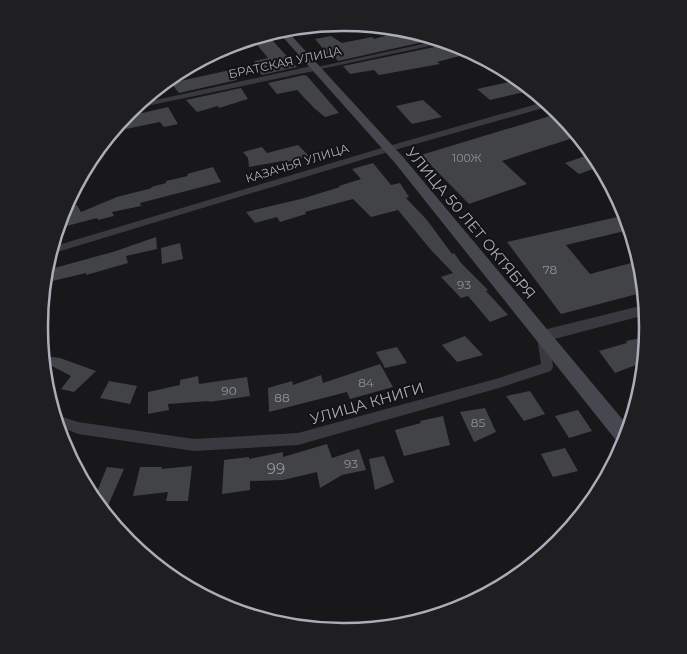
<svg xmlns="http://www.w3.org/2000/svg" width="687" height="654" font-family="Montserrat,sans-serif">
  <style>
    .building { fill: #424347 }
    .lines { fill: none; stroke-linecap: round; stroke-linejoin: round }
    .minor { fill: #39393f; fill-rule: evenodd }
    .tertiary { fill: #39393f; fill-rule: evenodd }
    .secondary { fill: #47484f; fill-rule: evenodd }
    .labels { text-anchor: middle; dominant-baseline: central; stroke-width: 4; stroke-linejoin: round; paint-order: stroke }
    .far-number-label { font-size: 11px; fill: #91939c }
    .far-street-label { font-size: 12px; fill: #abaeb9; stroke: #131315 }
    .number-label { font-size: 12px; fill: #91939c }
    .street-label { font-size: 15px; fill: #abaeb9; stroke: #131315 }
    .near-number-label { font-size: 15px; fill: #91939c }
    .rim { fill: none; stroke: #abaeb9; stroke-width: 2.5 }
  </style>
  <rect width="100%" height="100%" fill="#18181a"/>
  <!-- building -->
  <g class="building">
    <path d="M396,33L432,40L338,61L334,56L330,57L315,39L331,36L342,43L372,37L374,39Z"/>
    <path d="M268,38L272,40L297,67L262,75L255,67V61L268,58L253,40Z"/>
    <path d="M446,43L460,46L471,53L437,62L440,64L379,75L374,70L350,74L343,66L444,45Z"/>
    <path d="M230,70L237,80L179,93L171,83Z"/>
    <path d="M304,75L307,76L339,113L325,117L314,108L297,90L277,94L268,83Z"/>
    <path d="M513,81L528,91L490,100L477,89Z"/>
    <path d="M241,88L248,99L219,108L218,106L197,112L186,100Z"/>
    <path d="M423,100L442,117L412,124L396,106Z"/>
    <path d="M168,107L178,124L164,127L160,122L126,129L122,120L125,117Z"/>
    <path d="M560,113L576,137L502,161L527,184L469,204L421,155Z"/>
    <path d="M298,145L309,156L284,163L283,161L249,167L248,158L243,152L262,147L267,153Z"/>
    <path d="M588,155L596,168L579,174L565,163Z"/>
    <path d="M373,163L391,185L400,183L409,197L406,198L427,220L452,254L454,253L461,263L488,290L486,291L508,315L490,322L468,296L461,298L441,277L453,273L431,250L398,210L371,217L353,199L305,212L306,214L280,222L277,217L255,223L246,212L301,199L340,187L339,186L361,179L352,169Z"/>
    <path d="M213,167L221,182L140,203L141,206L112,212L114,216L98,220L97,218L59,228L63,209L77,205L81,212L117,197L152,188L151,187L166,183V181L188,176L187,174Z"/>
    <path d="M626,215L629,230L566,245L590,274L635,262L641,293L561,314L507,242Z"/>
    <path d="M156,237L157,249L126,256L128,263L86,275V273L48,282L51,269L116,251Z"/>
    <path d="M180,243L183,259L162,264L161,248Z"/>
    <path d="M465,336L483,355L457,362L442,345Z"/>
    <path d="M646,337L641,363L615,373L599,351L627,343L626,341Z"/>
    <path d="M397,347L407,363L385,368L376,352Z"/>
    <path d="M45,356L60,358L96,371L74,392L61,389L71,376L46,363Z"/>
    <path d="M380,364L393,387L350,399L347,392L269,412L268,388L292,381L293,385L321,375L323,383Z"/>
    <path d="M198,376L199,384L247,377L250,396L209,402V401L168,404L169,410L148,414V392L180,385V380Z"/>
    <path d="M109,381L137,386L130,404L100,398Z"/>
    <path d="M530,391L545,414L524,421L506,396Z"/>
    <path d="M485,408L496,432L474,442L460,412Z"/>
    <path d="M578,410L592,431L569,438L555,416Z"/>
    <path d="M443,416L450,445L404,456L395,430L421,423L420,421Z"/>
    <path d="M327,444L332,458L359,449L366,470L342,475L320,488L317,472L283,480L250,481V490L222,494L224,460L249,457V459L283,452V457Z"/>
    <path d="M565,448L578,471L553,477L541,454Z"/>
    <path d="M384,456L394,482L375,490L369,459Z"/>
    <path d="M192,466L188,501H166L168,492L133,496L140,467H162L161,469Z"/>
    <path d="M107,467L124,469L106,510L96,494Z"/>
  </g>
  <g class="lines">
    <!-- minor -->
    <g class="minor">
      <path d="M436,41L444,43L316,70L313,68Z"/>
      <path d="M544,102L550,106L391,151L54,253L55,246L385,147Z"/>
      <path d="M543,331L547,333L549,336L553,367L551,371L499,388L298,445L194,451L78,434L59,426L56,415L78,422L194,439L298,433L499,378L541,364L537,336L539,333Z"/>
    </g>
    <!-- tertiary -->
    <g class="tertiary">
      <path d="M316,65L319,66V70L132,109L142,103Z"/>
      <path d="M644,305L645,315L543,342L538,340L536,336L538,332L543,330Z"/>
    </g>
    <!-- secondary -->
    <path class="secondary" d="M289,33L403,157L628,426L623,446L619,444L395,163L281,35Z"/>
  </g>
  <g class="labels">
    <!-- far-number labels -->
    <g class="far-number-label">
      <text x="467" y="158">100Ж</text>
    </g>
    <!-- far-street labels -->
    <g class="far-street-label">
      <text transform="translate(285 62) rotate(-12)">БРАТСКАЯ УЛИЦА</text>
      <text transform="translate(297 163) rotate(-17)">КАЗАЧЬЯ УЛИЦА</text>
    </g>
    <!-- number labels -->
    <g class="number-label">
      <text x="550" y="269">78</text>
      <text x="464" y="284">93</text>
      <text x="366" y="382">84</text>
      <text x="229" y="390">90</text>
      <text x="282" y="397">88</text>
      <text x="478" y="422">85</text>
      <text x="351" y="463">93</text>
    </g>
    <!-- street labels -->
    <g class="street-label">
      <text transform="translate(471 223) rotate(50)">УЛИЦА 50 ЛЕТ ОКТЯБРЯ</text>
      <text transform="translate(367 403) rotate(-16)">УЛИЦА КНИГИ</text>
    </g>
    <!-- near-number labels -->
    <g class="near-number-label">
      <text x="276" y="468">99</text>
    </g>
  </g>
  <!-- crop -->
  <path d="M0 0H687V654H0ZM343 31H344A295 295 0 0 1 639 326V328A295 295 0 0 1 344 623H343A295 295 0 0 1 48 328V326A295 295 0 0 1 343 31Z" fill="#1f1f22" fill-rule="evenodd"/>
  <path class="rim" d="M343 31H344A295 295 0 0 1 639 326V328A295 295 0 0 1 344 623H343A295 295 0 0 1 48 328V326A295 295 0 0 1 343 31Z"/>
</svg>
